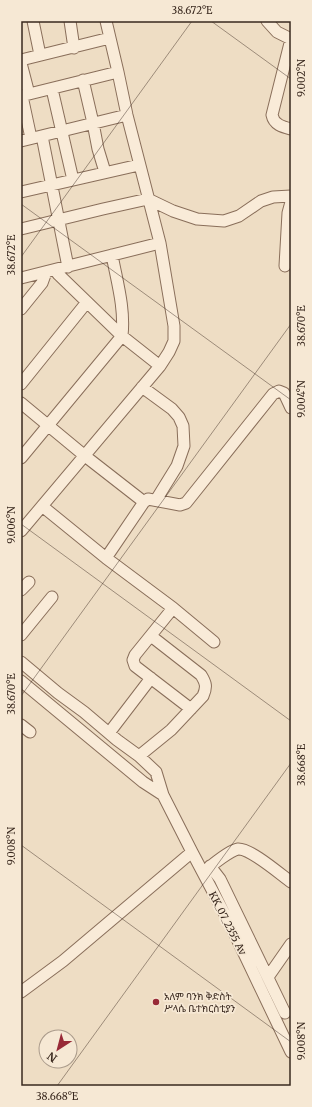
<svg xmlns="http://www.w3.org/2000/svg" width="312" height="1107" font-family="Merriweather,'Noto Sans Ethiopic',serif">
  <rect width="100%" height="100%" fill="#eeddc4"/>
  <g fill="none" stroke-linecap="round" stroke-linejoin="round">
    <defs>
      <path id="minor" d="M33,21L40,55
        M70,21L74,48
        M267,21L277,32L291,39
        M291,39L272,115C274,125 283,127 291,129
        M21,60L110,38
        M21,63L29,94
        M83,80L93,123L98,149L105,172
        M52,89L73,180
        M21,96L118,72
        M22,96L31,138
        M42,136L68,267
        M21,141L127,115
        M21,192L139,165
        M21,229L103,209L148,199L173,211L197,219L224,221L239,216L261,201L273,197L291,196
        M285,266L288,213L291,202
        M55,270L58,274L122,336L160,366
        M21,278L160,243
        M21,309L42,283L46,272
        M21,384L87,302
        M142,387L172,409L179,417L183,426L184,446L177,466L156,500
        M21,403L85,456L144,502
        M21,458L122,336C125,308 117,282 112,255
        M42,506L106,558L173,608L214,642
        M21,531L160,366L169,352L174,341V326L160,243L127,115L118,72L106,21
        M106,558L144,502L148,499L180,505L186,503L273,394L279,391L284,393L291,408
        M21,590L29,582
        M173,608L135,655L133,660L135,666L191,709
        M21,635L52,597
        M21,662L58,693L84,712L117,740L139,756L156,772L163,795L192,852L229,922L291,1052
        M21,681L143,782L163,795
        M21,725L30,732
        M109,733L151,678
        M139,756L171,730L203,696C207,687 206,683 201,675L151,636
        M210,866L220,879L285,1013
        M206,870C212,865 231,850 238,849C250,848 280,874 291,882
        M268,977L291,944
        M21,992L63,961L192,852"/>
    </defs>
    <use href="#minor" stroke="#896e5a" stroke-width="13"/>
    <use href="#minor" stroke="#f9ebd8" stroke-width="11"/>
  </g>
  <path fill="none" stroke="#39281e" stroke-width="1" stroke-opacity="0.45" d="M211,21L291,79M21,204L291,400M21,257L192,21M21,524L291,721M21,696L291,324M21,845L291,1042M57,1086L291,763"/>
  <circle fill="#982a37" stroke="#f6e8d4" stroke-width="1.5" cx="156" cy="1002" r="4"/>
  <g text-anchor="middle" stroke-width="3.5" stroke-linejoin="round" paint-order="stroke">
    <g font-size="10" fill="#39281e" stroke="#f6e8d4">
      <text transform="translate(228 923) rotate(63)" y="4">KK_07_2355 Av</text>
    </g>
    <g font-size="10" fill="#39281e" stroke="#f6e8d4" text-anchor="start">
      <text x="164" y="1000">አለም ባንክ ቅድስት<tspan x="164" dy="12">ሥላሴ ቤተክርስቲያን</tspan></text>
    </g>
  </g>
  <rect width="312" height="1107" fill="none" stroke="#f6e8d4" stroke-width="44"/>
  <g transform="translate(58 1049) rotate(216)"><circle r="19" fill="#f6e8d4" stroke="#aa9b8b"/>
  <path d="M0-3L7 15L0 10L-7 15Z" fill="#982a37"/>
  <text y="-6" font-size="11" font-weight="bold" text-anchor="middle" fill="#39281e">N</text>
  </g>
  <rect x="22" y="22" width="268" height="1063" fill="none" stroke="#39281e" stroke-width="1.5"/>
  <g font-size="10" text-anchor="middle" fill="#39281e">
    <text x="192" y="14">38.672°E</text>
    <text transform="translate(301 78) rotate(-90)" y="4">9.002°N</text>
    <text transform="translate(11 255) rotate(-90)" y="4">38.672°E</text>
    <text transform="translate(301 326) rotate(-90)" y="4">38.670°E</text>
    <text transform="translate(301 399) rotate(-90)" y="4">9.004°N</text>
    <text transform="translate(11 525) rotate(-90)" y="4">9.006°N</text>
    <text transform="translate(11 694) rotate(-90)" y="4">38.670°E</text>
    <text transform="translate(301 765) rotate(-90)" y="4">38.668°E</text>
    <text transform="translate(11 846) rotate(-90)" y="4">9.008°N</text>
    <text transform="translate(301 1041) rotate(-90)" y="4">9.008°N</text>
    <text x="57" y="1100">38.668°E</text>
  </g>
</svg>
